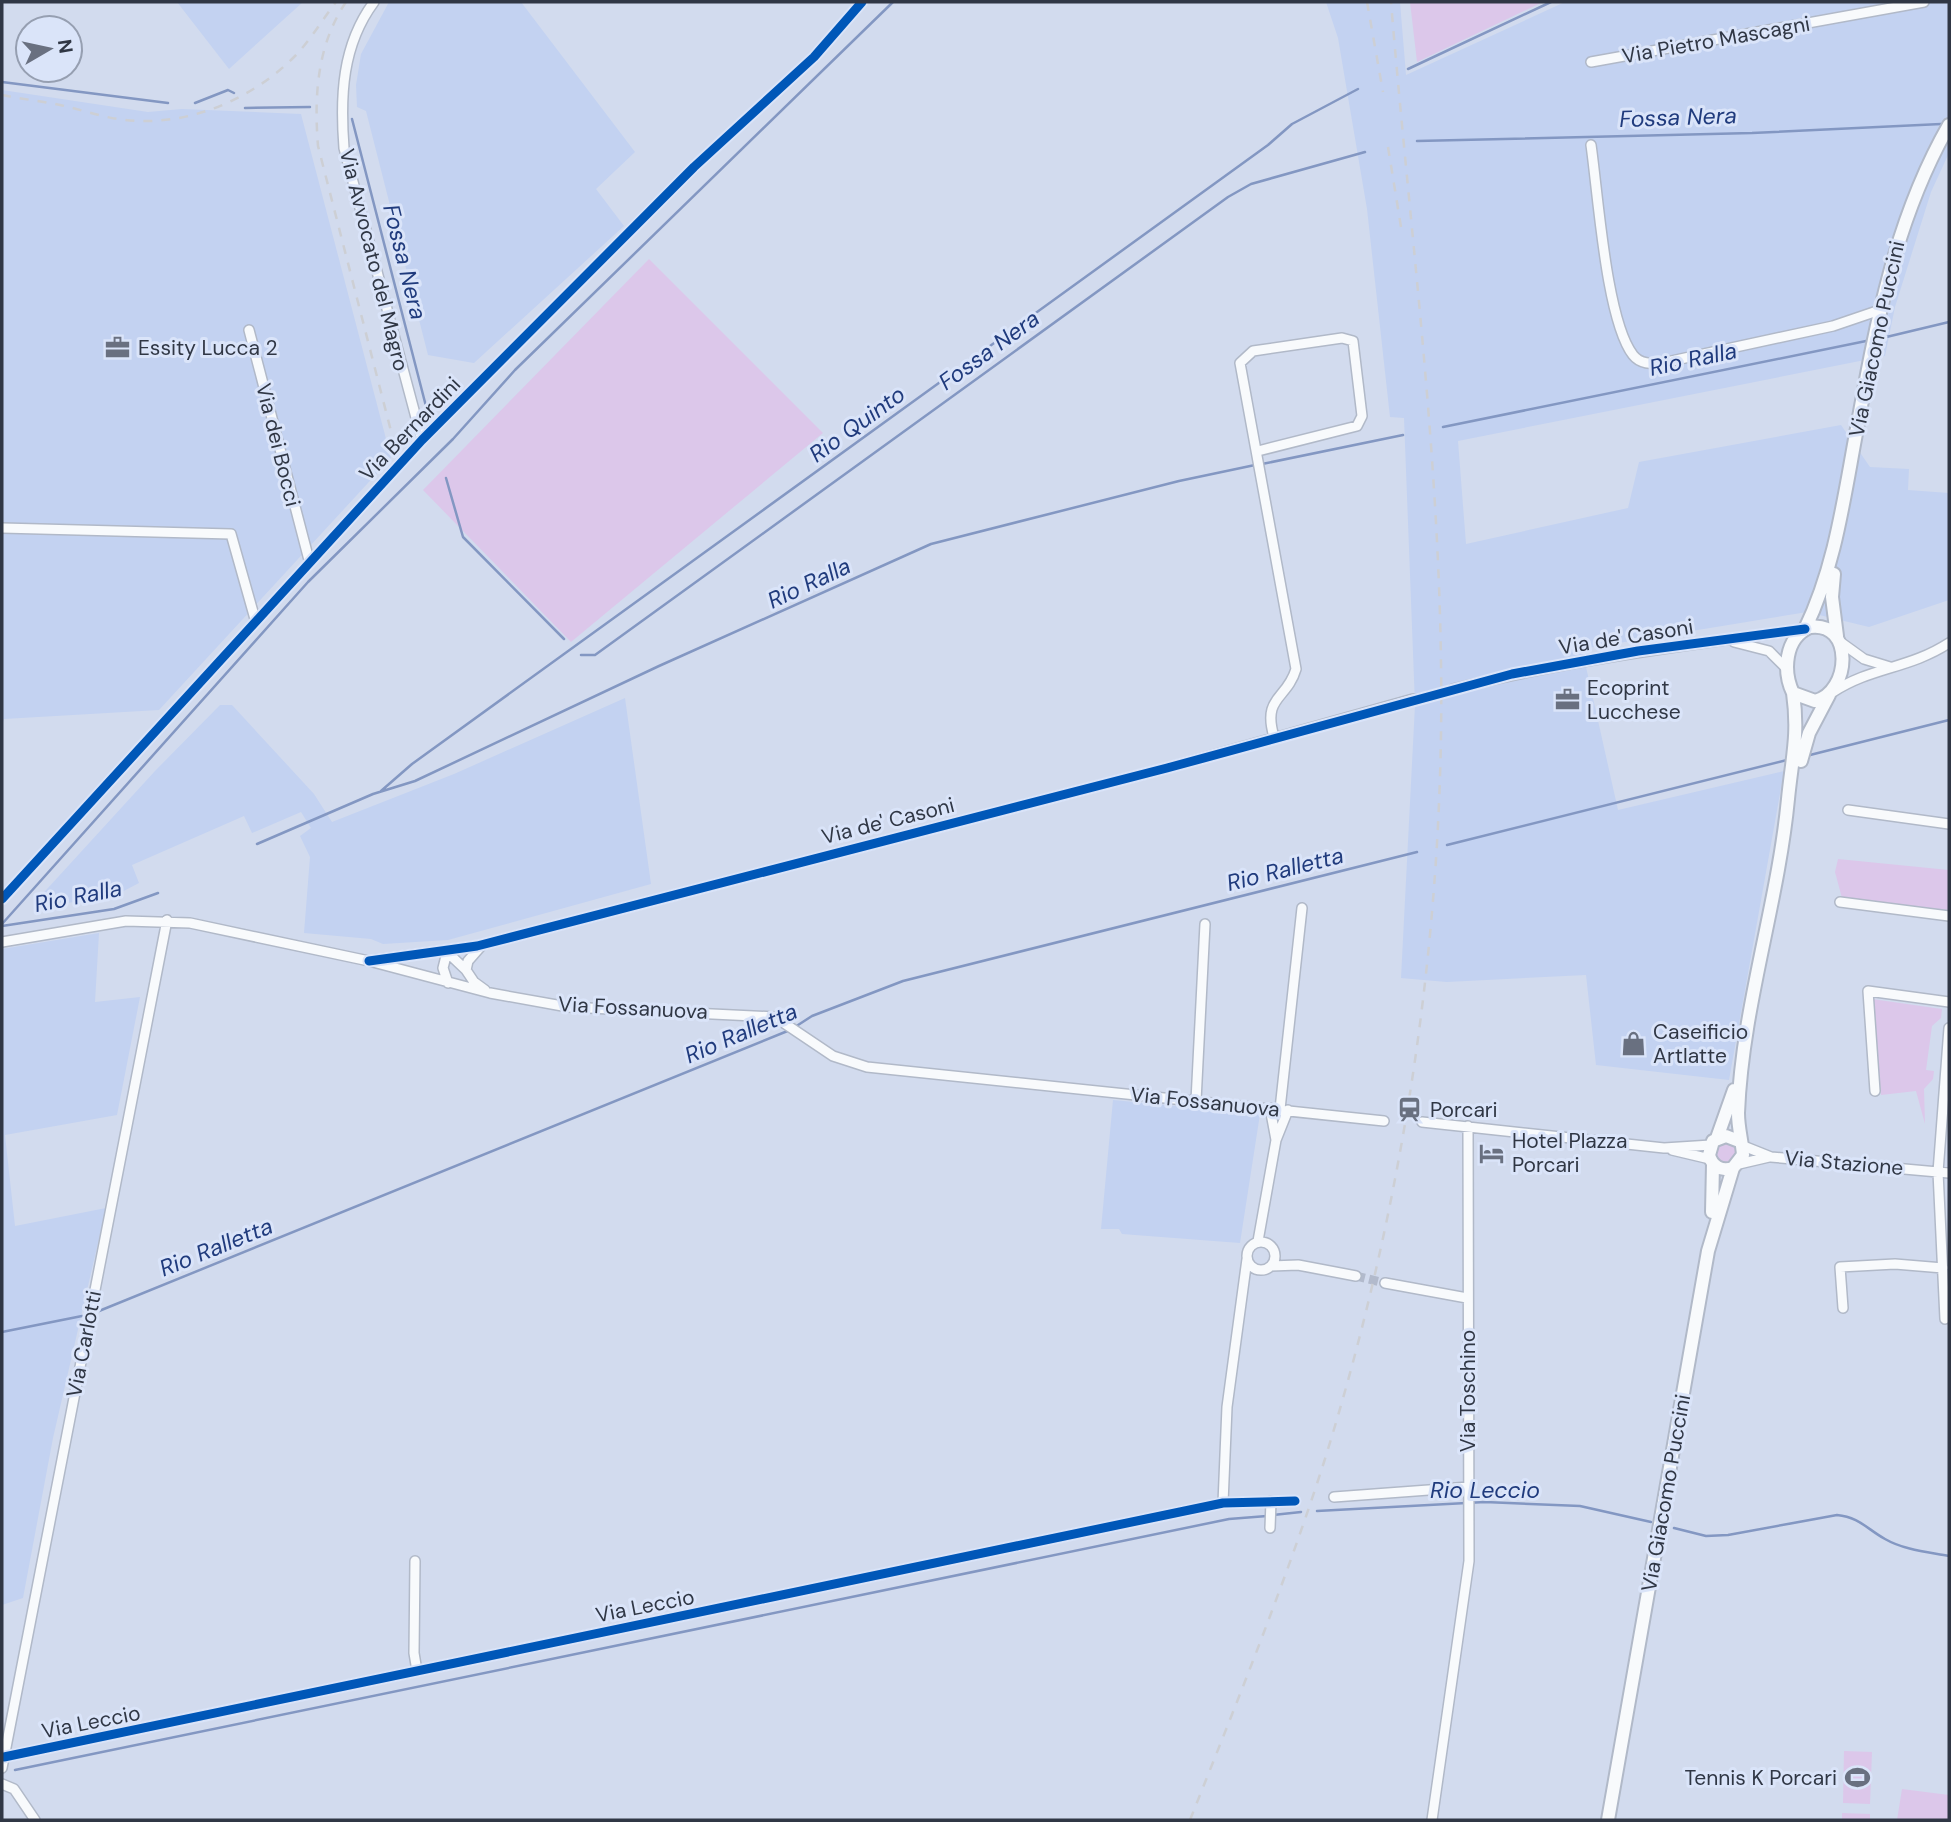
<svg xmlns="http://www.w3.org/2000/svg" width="1951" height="1822" font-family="'DM Sans',sans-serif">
  <rect width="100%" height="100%" fill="#d2dbee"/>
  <path fill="#c3d2f1" d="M177,2H303L229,69Z
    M389,2H521L635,152L596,189L624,226L474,363L428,355L366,111L357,107L356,85L361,54Z
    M1326,2H1400L1406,75L1565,2H1949V153L1931,192L1895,307L1885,356L1458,441L1466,544L1628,508L1639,462L1841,425L1870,467L1909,469L1908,490L1949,493V600L1869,627L1807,612L1582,649L1618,810L1784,771L1729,1080L1596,1065L1586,975L1447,982L1401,978L1415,705L1404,418L1390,417L1367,209L1338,38Z
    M2,90L148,112L182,109L301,114L391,458L159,710L4,719L2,725Z
    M625,698L651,884L448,940L383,944L371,939L304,933L310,857L300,836L311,828L301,812L252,833L244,816L132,865L139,883L118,894L40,908L37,900L155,771L220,705H232L314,794L332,822L454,774Z
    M99,933L95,1002L140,997L117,1115L5,1135L15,1226L106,1208L53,1438L23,1598L2,1605V949Z
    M1113,1100L1260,1114L1240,1243L1122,1234L1119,1229H1101Z"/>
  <path fill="#dcc7ea" d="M1410,2H1543L1417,62Z
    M649,259L823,433L571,642L423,490Z
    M1838,859L1949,870V910L1842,898L1835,872Z
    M1872,999L1942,1009L1941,1018L1932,1026L1926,1070L1934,1071L1933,1079L1924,1089L1925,1124L1916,1091L1881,1095Z
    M1716 1153a10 10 0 1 1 20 0a10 10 0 1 1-20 0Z
    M1844,1751L1872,1752L1870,1804L1843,1803Z
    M1902,1789L1949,1795V1820H1897Z
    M1842,1813L1870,1814V1820H1842Z"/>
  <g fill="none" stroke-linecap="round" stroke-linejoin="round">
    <path stroke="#8397c2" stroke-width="2.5" d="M1408,69L1551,2
      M2,82L168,103
      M195,103L228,90L234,93
      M245,108L310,107
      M352,119L428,414
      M1417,141L1752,133L1941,124
      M1878,339L1949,322
      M1443,427L1871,340
      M1262,464L1403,435
      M446,478L463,537L564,639
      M581,655H595L1228,197L1251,184L1365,152
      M1810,755L1949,720
      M381,791L412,764L1268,145L1292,124L1358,89
      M257,844L373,794L415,781L659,666L931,544L1179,481L1255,465
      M1447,845L1787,760
      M2,924L308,582L453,439L515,370L893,2
      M2,926L114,909L158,893
      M795,1027L812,1016L903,981L1417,852
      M99,1311L790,1030
      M2,1332L82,1316
      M1317,1511L1485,1502L1580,1506L1651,1522
      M1273,1515L1301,1512
      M1674,1528L1706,1536L1728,1535L1837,1515C1859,1517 1867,1529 1885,1539C1904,1550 1928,1552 1949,1556
      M15,1770L1229,1519L1267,1516"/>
    <path stroke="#b2bacc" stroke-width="9" stroke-dasharray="9 4.5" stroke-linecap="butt" d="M1413,699L1453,689
      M1356,1276L1385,1283"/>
    <defs>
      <path id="street" d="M374,2C342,45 340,96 344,148L422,440
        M1591,62L1924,2
        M1591,145C1598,193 1606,320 1633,355C1640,364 1651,364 1662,363L1833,326L1880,310
        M249,330L309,560
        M1258,451L1357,426L1362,416L1353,341L1342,338L1253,351L1240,363L1296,669C1287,700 1262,696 1274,737
        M2,528L231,534L255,619
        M1839,641L1864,659L1890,667
        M1734,642L1769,651L1786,668
        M1453,689C1569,660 1687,645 1805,629
        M1833,692C1871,667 1909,669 1949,643
        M1848,810L1949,824
        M2,899L422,440L694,167L814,57L862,2
        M1840,902L1949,916
        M2,942L126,921L190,923L369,961L490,993L568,1007L775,1017L833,1056L867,1067L1384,1121
        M482,945L468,961L466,970L474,982L485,990
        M374,960L477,946L1167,768L1413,699
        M448,983L443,968L447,952L466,970
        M1875,1091L1868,991L1949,1002
        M1196,1101L1205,924
        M1280,1109L1302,908
        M1422,1122L1664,1148L1711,1145
        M1276,1140L1288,1110
        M1741,1145L1771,1157L1949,1173
        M1672,1150L1710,1159
        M1739,1164L1769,1157
        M1258,1241L1276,1140L1270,1108
        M1247 1256a14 14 0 1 1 28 0a14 14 0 1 1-28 0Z
        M1271,1266L1298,1265L1356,1276
        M1385,1283L1467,1298
        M1843,1308L1840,1267L1895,1264L1943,1268
        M1945,1319L1938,1172L1949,1028
        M1334,1497L1469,1487
        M1223,1503L1227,1407L1247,1259
        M1270,1528L1271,1501
        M415,1561L414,1653L417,1671
        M4,1757L1223,1503L1295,1501
        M2,1768L167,920
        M2,1784L14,1789L35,1820
        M1432,1820L1469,1561L1468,1126"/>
      <path id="secondary" d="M1834,574L1832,597L1837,636
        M1810,627C1854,621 1851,692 1815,701L1793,693C1783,672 1784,638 1810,627Z
        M1805,629C1834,569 1843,504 1855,439C1875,330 1893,223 1949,125
        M1801,761L1809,733L1829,695
        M1717,1138L1734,1090
        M1739,1141L1726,1136L1713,1141L1709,1155C1712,1166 1721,1172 1733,1168L1743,1155C1742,1141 1738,1128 1738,1113C1742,1007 1778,904 1788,799C1792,758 1799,735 1793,693
        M1712,1212L1713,1164
        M1608,1820L1708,1251L1733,1168"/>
    </defs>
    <use href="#street" stroke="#b1b9c8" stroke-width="12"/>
    <use href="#secondary" stroke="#b1b9c8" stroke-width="16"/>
    <use href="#street" stroke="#f8fafc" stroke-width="9"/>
    <use href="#secondary" stroke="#f8fafc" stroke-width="12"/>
    <path stroke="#cdcfd4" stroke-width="2.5" stroke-dasharray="9 9" stroke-linecap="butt" d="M346,2C317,45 314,96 318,146L393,439
      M1367,2L1383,92
      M2,95C21,99 41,101 60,105C79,109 98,116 118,119C182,129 249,102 294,57C310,41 322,20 336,2
      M1388,147L1401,227
      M1190,1820C1237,1702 1285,1584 1324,1462C1404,1206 1445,931 1441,662C1438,441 1409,221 1391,2"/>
    <defs>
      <path id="cycleway" d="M2,899L422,440L694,167L814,57L862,2
        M369,961L477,946L1167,768L1512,674L1638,651L1805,629
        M4,1757L1223,1503L1295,1501"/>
    </defs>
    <use href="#cycleway" stroke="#dae4f9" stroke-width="13"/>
    <use href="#cycleway" stroke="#0057b8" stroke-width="9"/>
  </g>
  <defs>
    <symbol id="office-bare" viewBox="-9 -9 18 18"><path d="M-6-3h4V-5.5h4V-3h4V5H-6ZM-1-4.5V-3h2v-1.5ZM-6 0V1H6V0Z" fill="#697080" stroke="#dae4f9" stroke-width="2.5" paint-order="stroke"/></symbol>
    <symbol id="shop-bare" viewBox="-9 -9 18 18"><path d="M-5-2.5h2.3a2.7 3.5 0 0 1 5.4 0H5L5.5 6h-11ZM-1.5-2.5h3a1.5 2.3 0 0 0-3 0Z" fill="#697080" stroke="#dae4f9" stroke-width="2.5" paint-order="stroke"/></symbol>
    <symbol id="station-bare" viewBox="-9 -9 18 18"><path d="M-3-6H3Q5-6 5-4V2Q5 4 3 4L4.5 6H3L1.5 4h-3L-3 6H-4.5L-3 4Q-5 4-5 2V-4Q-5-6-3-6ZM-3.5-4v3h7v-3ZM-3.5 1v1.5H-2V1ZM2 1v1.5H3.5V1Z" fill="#697080" stroke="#dae4f9" stroke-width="2.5" paint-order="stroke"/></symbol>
    <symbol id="hotel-bare" viewBox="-9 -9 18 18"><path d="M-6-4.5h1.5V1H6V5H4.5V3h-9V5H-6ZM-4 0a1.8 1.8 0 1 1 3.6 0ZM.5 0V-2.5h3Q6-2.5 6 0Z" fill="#697080" stroke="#dae4f9" stroke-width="2.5" paint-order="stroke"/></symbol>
    <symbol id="stadium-bare" viewBox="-9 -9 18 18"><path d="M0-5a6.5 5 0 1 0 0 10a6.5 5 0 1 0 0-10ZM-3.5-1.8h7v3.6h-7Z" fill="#697080" stroke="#dae4f9" stroke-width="2.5" paint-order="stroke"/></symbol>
  </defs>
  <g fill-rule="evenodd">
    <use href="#office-bare" x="100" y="330" width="35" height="35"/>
    <use href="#office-bare" x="1550" y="682" width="35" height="35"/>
    <use href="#shop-bare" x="1616" y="1026" width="35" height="35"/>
    <use href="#station-bare" x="1392" y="1092" width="35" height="35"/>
    <use href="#hotel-bare" x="1474" y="1136" width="35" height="35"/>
    <use href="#stadium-bare" x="1840" y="1760" width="35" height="35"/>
  </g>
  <g text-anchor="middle" stroke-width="6" stroke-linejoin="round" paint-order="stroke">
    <g font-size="21" fill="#303745" stroke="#dae4f9">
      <text transform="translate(1716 40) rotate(-10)" y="7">Via Pietro Mascagni</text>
      <text transform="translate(374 260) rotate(76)" y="7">Via Avvocato del Magro</text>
      <text transform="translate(1877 339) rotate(-78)" y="7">Via Giacomo Puccini</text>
      <text transform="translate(410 429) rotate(-46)" y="7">Via Bernardini</text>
      <text transform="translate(278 445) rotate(76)" y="7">Via dei Bocci</text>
      <text transform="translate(1626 637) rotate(-9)" y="7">Via de' Casoni</text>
      <text transform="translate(888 821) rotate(-14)" y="7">Via de' Casoni</text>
      <text transform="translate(633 1008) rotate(3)" y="7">Via Fossanuova</text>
      <text transform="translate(1205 1102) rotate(6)" y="7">Via Fossanuova</text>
      <text transform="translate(1844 1163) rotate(5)" y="7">Via Stazione</text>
      <text transform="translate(84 1344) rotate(-79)" y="7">Via Carlotti</text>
      <text transform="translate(1468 1391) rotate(-90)" y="7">Via Toschino</text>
      <text transform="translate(1666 1493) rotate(-80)" y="7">Via Giacomo Puccini</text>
      <text transform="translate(645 1606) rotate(-11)" y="7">Via Leccio</text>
      <text transform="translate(91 1722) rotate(-11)" y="7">Via Leccio</text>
    </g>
    <g font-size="21" fill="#303745" stroke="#dae4f9" text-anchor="start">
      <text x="138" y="355">Essity Lucca 2</text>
      <text x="1587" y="695">Ecoprint<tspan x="1587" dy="24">Lucchese</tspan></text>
      <text x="1653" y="1039">Caseificio<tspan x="1653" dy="24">Artlatte</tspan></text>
      <text x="1430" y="1117">Porcari</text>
      <text x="1512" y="1148">Hotel Plazza<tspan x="1512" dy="24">Porcari</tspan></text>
      <text x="1837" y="1785" text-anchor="end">Tennis K Porcari</text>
    </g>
    <g font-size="23" font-style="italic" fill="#203b7d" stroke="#dae4f9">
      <text transform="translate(1678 117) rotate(-2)" y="8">Fossa Nera</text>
      <text transform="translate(405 262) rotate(76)" y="8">Fossa Nera</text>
      <text transform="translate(989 350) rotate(-36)" y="8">Fossa Nera</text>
      <text transform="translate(1693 359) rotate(-12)" y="8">Rio Ralla</text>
      <text transform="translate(857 424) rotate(-36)" y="8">Rio Quinto</text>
      <text transform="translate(809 583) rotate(-25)" y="8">Rio Ralla</text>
      <text transform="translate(1285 869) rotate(-14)" y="8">Rio Ralletta</text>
      <text transform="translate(78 896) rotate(-11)" y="8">Rio Ralla</text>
      <text transform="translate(741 1033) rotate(-23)" y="8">Rio Ralletta</text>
      <text transform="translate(216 1247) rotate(-22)" y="8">Rio Ralletta</text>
      <text x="1485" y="1498">Rio Leccio</text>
    </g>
  </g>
  <rect width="1951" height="1822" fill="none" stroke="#303745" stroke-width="7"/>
  <g transform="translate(49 49) rotate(81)"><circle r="33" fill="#dae4f9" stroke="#969fb1" stroke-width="2"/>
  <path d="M0-5L12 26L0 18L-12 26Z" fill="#697080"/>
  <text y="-10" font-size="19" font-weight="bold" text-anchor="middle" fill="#303745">N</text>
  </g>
</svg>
